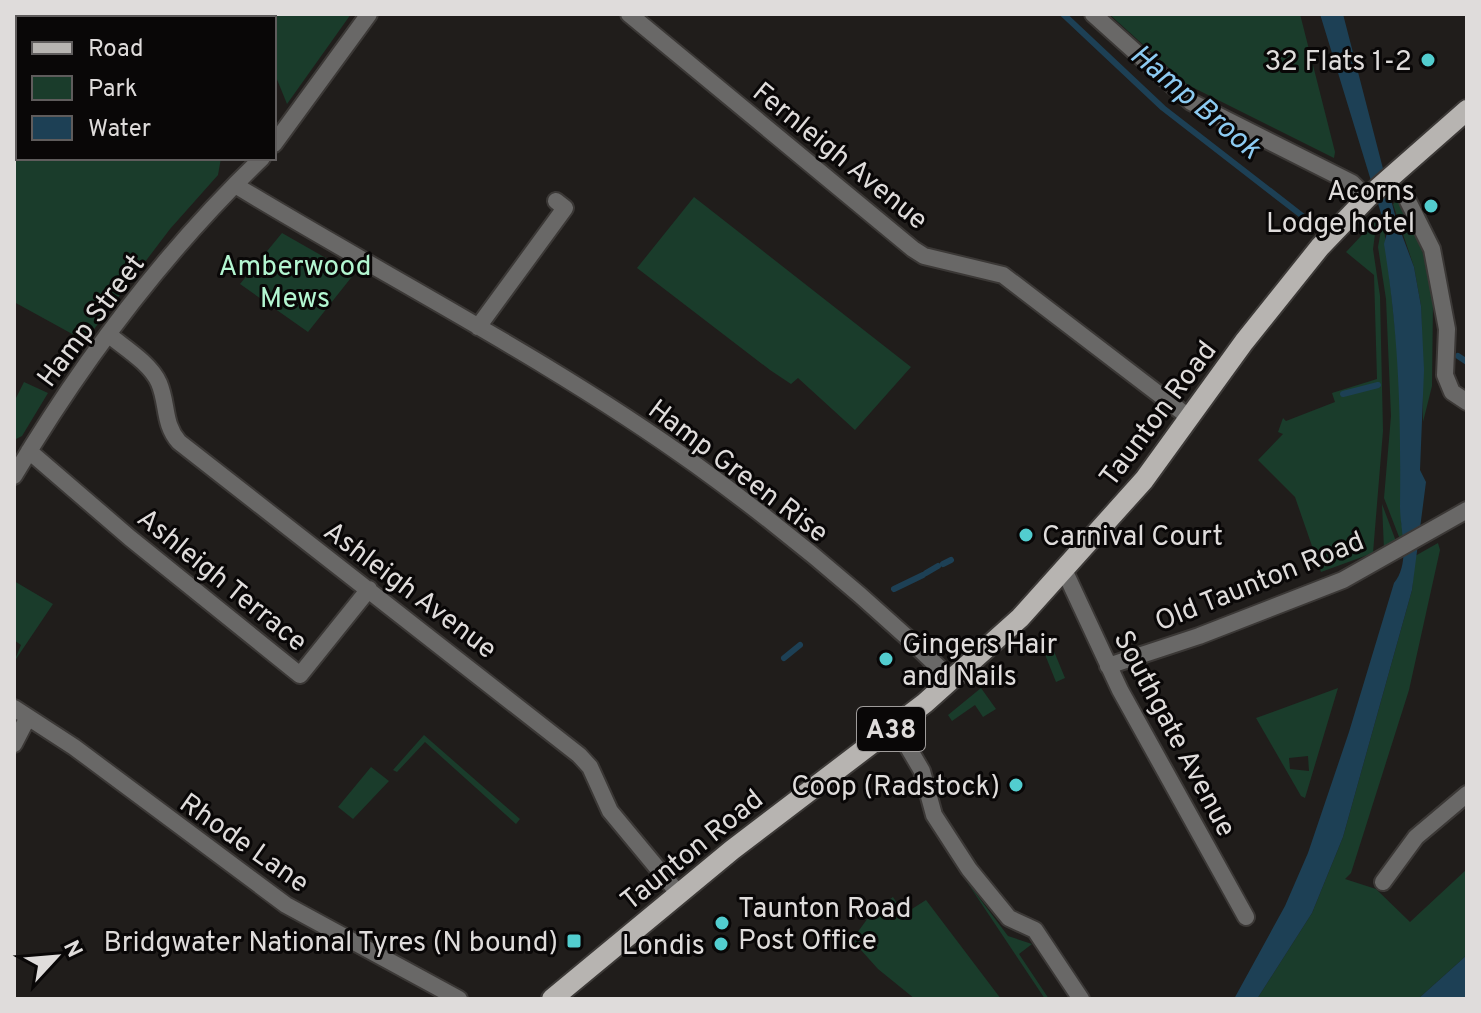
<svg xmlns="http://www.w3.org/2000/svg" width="1481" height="1013" font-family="Overpass,sans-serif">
  <rect width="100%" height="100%" fill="#201d1b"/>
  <path fill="#1a3c2b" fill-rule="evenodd" d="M144,14H204L206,18H144Z
    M249,14H351L287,104L274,72V18H251Z
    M1109,14H1300L1335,152L1334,158L1188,85Z
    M14,137L18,138V158H221L218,175L170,229L85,341L14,302Z
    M694,197L911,367L855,430L798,378L791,384L770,370L637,268Z
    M1399,199L1422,249L1433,301L1432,386L1423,422L1421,306L1414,267L1393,204Z
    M1377,219L1373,249L1380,296L1383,431L1373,553L1321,572L1295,497L1258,460L1283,434L1278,432L1283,418L1286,421L1335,402L1332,393L1377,379L1374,275L1346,252Z
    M1383,219L1402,392L1401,523L1405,533L1401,542L1384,498L1391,416L1386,299L1378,247Z
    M282,233L354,274L308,332L240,284Z
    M24,382L48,393L22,436L16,439L14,402Z
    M1382,504L1397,544L1384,549Z
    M1438,543L1440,550L1409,690L1351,873L1345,879L1376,889L1410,922L1467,869V955L1418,999H1257L1312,913L1343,837L1412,590L1415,556Z
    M14,581L53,604L14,662L21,645L14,640Z
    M1051,644L1065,678L1056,682L1042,647Z
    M981,688L996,709L983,717L975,705L952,721L948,715Z
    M1338,688L1305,798L1301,796L1256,718ZM1308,756L1309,771L1290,769L1289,758Z
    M424,735L520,819L516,824L425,742L397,772L393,770Z
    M371,767L389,781L353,819L338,807Z
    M965,879L1008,936L1032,944L1019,954L1049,999H1045Z
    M893,897L904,914L926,900L1001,999H915L878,969L852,940L873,911Z"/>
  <path fill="#1d4055" d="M1320,14H1343L1396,219L1414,267L1421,306L1424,370L1420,470L1426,482L1412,590L1343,837L1312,913L1257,999H1234L1285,906L1308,853L1349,732L1394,583C1411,562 1400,531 1400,506C1401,413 1399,337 1384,244L1387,233Z
    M1467,955V999H1418Z"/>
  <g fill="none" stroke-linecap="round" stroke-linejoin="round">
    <path stroke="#1d4055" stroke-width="6" d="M1063,14L1163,108L1305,218
      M1458,356L1467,362
      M1343,394L1378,385
      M943,564L951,560
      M926,573L938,566
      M894,589L923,575
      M784,658L800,645"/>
    <defs>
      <path id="minor" d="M629,14L913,249L924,256L1003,275L1190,418
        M1093,14L1191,102L1352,183L1367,198
        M274,144L369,14
        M235,185C388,278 550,360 696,465C786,530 872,602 951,679
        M1408,201L1432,249L1447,329L1445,375L1452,392L1467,402
        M478,327L565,208L556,201
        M109,335C125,348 151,364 159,383C168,404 163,424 179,442L579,755L590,767L610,811L678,893
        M29,451L130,538L300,675L369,589
        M14,476C82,362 166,250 262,158
        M1065,572L1120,690L1246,917
        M1108,666L1199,636L1343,580L1467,510
        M14,708L74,747L286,905L459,999
        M895,725L922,771L934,815L969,869L1009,918L1035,930L1081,999
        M14,744L28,717
        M1383,882L1416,837L1467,794"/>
      <path id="primary" d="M552,999L732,850L925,703L1020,618L1144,480L1244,342L1320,247L1367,198L1467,110"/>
    </defs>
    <use href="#minor" stroke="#3b3836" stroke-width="20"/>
    <use href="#primary" stroke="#3b3836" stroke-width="24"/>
    <use href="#minor" stroke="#696867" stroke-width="16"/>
    <use href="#primary" stroke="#b7b4b1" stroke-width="20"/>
  </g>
  <g fill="#52cdcf" stroke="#090707" stroke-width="3">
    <circle cx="1428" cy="60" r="8"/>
    <circle cx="1431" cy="206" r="8"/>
    <circle cx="1026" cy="535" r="8"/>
    <circle cx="886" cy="659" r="8"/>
    <circle cx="1016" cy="785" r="8"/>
    <circle cx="722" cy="923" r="8"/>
    <rect x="566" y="933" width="16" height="16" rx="4"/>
    <circle cx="721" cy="944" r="8"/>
  </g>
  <g text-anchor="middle" stroke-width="6" stroke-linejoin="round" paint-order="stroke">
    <rect fill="#090707" stroke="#9f9c9b" stroke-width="2" x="857" y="707" width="68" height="44" rx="6"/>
    <g font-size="26" font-weight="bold" fill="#dfdcdb">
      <text x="891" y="738">A38</text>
    </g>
    <g font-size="28" fill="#dfdcdb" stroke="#090707" text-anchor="end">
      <text x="1412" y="70">32 Flats 1-2</text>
      <text x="1415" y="200">Acorns<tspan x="1415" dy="32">Lodge hotel</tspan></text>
      <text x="1042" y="545" text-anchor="start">Carnival Court</text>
      <text x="902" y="653" text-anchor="start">Gingers Hair<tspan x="902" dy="32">and Nails</tspan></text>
      <text x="1000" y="795">Coop (Radstock)</text>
      <text x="738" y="917" text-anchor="start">Taunton Road<tspan x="738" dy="32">Post Office</tspan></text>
      <text x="558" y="951">Bridgwater National Tyres (N bound)</text>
      <text x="705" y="954">Londis</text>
    </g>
    <g font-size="28" fill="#dfdcdb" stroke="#090707">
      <text transform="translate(841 155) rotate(39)" y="10">Fernleigh Avenue</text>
      <text transform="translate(90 320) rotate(-53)" y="10">Hamp Street</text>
      <text transform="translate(1157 413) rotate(-53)" y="10">Taunton Road</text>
      <text transform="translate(739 470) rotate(37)" y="10">Hamp Green Rise</text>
      <text transform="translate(223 579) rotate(39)" y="10">Ashleigh Terrace</text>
      <text transform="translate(1259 580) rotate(-22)" y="10">Old Taunton Road</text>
      <text transform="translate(411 589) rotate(37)" y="10">Ashleigh Avenue</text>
      <text transform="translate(1176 733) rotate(62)" y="10">Southgate Avenue</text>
      <text transform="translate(245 842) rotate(35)" y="10">Rhode Lane</text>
      <text transform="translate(691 849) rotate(-39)" y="10">Taunton Road</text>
    </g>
    <g font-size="28" fill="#b3f6d1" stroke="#090707">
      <text x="295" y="275">Amberwood<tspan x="295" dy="32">Mews</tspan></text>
    </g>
    <g font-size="30" font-style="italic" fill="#8ccaf1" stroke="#090707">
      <text transform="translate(1196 101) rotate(40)" y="10">Hamp Brook</text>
    </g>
  </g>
  <rect width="1481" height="1013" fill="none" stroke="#dfdcdb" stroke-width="32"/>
  <rect x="16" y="16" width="260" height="144" fill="#090707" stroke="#5f5c5c" stroke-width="2"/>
  <rect x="32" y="42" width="40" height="12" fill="#b7b4b1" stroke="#5f5c5c" stroke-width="2"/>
  <text x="88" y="56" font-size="24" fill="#dfdcdb">Road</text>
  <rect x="32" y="76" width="40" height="24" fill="#1a3c2b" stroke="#5f5c5c" stroke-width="2"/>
  <text x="88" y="96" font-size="24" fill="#dfdcdb">Park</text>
  <rect x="32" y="116" width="40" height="24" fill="#1d4055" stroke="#5f5c5c" stroke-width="2"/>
  <text x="88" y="136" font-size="24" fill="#dfdcdb">Water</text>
  <g transform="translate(56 957) rotate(64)" stroke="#090707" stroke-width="6" paint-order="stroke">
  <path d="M0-6L14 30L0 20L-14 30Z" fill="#dfdcdb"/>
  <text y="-12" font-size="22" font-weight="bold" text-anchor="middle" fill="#dfdcdb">N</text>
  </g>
</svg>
